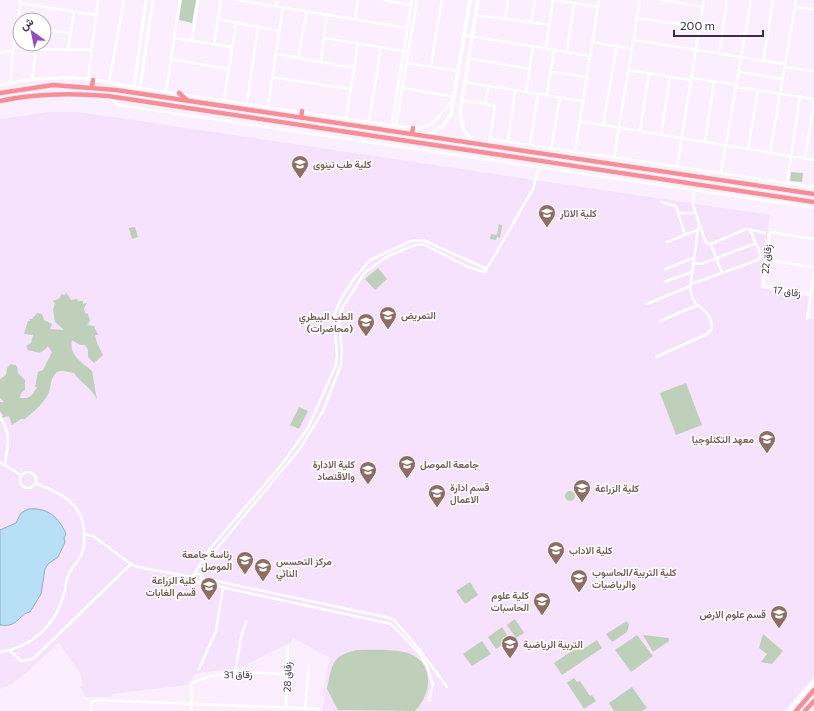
<svg xmlns="http://www.w3.org/2000/svg" width="814" height="711" font-family="Commissioner,Vazirmatn,sans-serif">
  <rect width="100%" height="100%" fill="#fbefff"/>
  <path fill="#f6e2fc" d="M49,112H76L106,116L770,215L760,288L810,296L808,319L814,320V676L784,711H322L325,698L322,696L330,658L293,638L291,642L240,668L198,673L193,676L194,677L187,685L112,694L111,697H86L81,690L80,687L83,686L80,673L59,643L26,673L12,684L0,689V119Z"/>
  <path fill="#becfba" d="M182,0H196L192,23L179,20Z
    M791,172L803,173L802,182L790,181Z
    M499,224L502,225L500,238L497,237L496,240L490,239L491,234L497,235Z
    M135,227L138,237L132,239L129,228Z
    M378,268L387,279L375,290L365,279Z
    M66,292L71,300L77,299L78,301H83V304L87,303L84,308L85,313L88,314L90,321L87,325L94,326L98,335H95L97,343L103,355L94,363L88,357V350L85,345H80L72,340C69,356 81,361 92,371L97,400C92,387 80,383 74,373C67,372 61,369 56,373C49,379 52,389 47,396C42,405 33,412 25,419H21L12,425L9,416L1,418L3,415L0,411V402H4L0,398V379L6,375L7,368L11,364L17,366L18,373L25,380V390L21,393L20,398H27L32,395L37,387H35L38,372L43,370L52,352L48,346C39,356 39,352 28,350L26,346L31,343L33,335L24,334L28,321H30L29,319H32L37,313L42,314L44,320L52,324L50,329L64,330L55,322L53,310L55,304L53,301L60,298L61,294L65,295Z
    M686,383L702,425L676,435L660,393Z
    M299,407L308,411L299,429L290,425Z
    M565 496a5 5 0 1 1 10 0a5 5 0 1 1-10 0Z
    M470,582L478,595L465,604L456,591Z
    M515,619L524,633L516,638L507,625Z
    M627,621L629,625L627,632L612,642L606,634Z
    M502,627L510,640L496,649L488,637Z
    M763,634L783,651L772,664L761,662L767,654L759,648Z
    M637,635L653,656L631,672L615,650Z
    M643,635L669,638V641L653,652Z
    M597,640L602,648L562,675L554,663L579,646L582,650Z
    M482,641L491,654L472,666L463,654Z
    M357,650C372,650 389,649 404,652C434,659 434,691 415,711L338,710L327,689C332,666 331,655 357,650Z
    M574,678L577,682L580,681L590,696L592,695L596,701L584,709L567,683Z
    M632,687L647,708L642,711H614L609,703Z"/>
  <path fill="#b7e0f6" stroke="#91acbe" d="M28,509C47,507 59,517 66,534L64,538L65,542L58,557L48,564L45,569L41,594L30,612C19,613 19,628 0,625V530L16,523L21,513Z"/>
  <g fill="none" stroke-linecap="round" stroke-linejoin="round">
    <path stroke="#fff" stroke-width="2.5" d="M237,0L407,28
      M382,0L411,5
      M554,0L598,7
      M661,0L700,6
      M20,3L96,15
      M276,6L277,0
      M795,7L814,9
      M476,15L549,25
      M636,18L700,27
      M218,19L280,31
      M355,19L358,0
      M505,19L508,0
      M531,23L535,0
      M16,26L20,27
      M44,30L71,33
      M464,35L590,56
      M174,38L232,47
      M324,38L404,51
      M192,40L198,0
      M633,40L785,64
      M592,42L632,49
      M214,44L221,0
      M546,48L553,0
      M36,49L91,50
      M68,49L74,12
      M567,51L574,3
      M0,53L13,51
      M276,54L354,68
      M719,54L727,0
      M298,58L307,11
      M468,58L529,69
      M171,59L228,69
      M763,61L773,0
      M321,62L327,14
      M406,63L458,71
      M431,65L442,0
      M785,67L814,71
      M628,70L691,80
      M551,72L586,77
      M739,72L782,79
      M272,77L350,89
      M692,78L737,85
      M32,79L37,44
      M88,79L98,0
      M464,82L582,101
      M10,83L13,51L21,0
      M109,83L124,0
      M736,87L814,99
      M140,88L416,129C433,128 443,111 453,100
      M403,88L454,97
      M166,91L180,0
      M526,92L533,46
      M547,95L554,49
      M108,96L118,105L814,208
      M224,100L236,23
      M462,100L485,104
      M247,103L258,27
      M268,106L283,7
      M346,118L358,44
      M369,121L381,48
      M579,121L814,160
      M603,125L617,46
      M640,131L649,73
      M661,135L670,77
      M490,139L814,187
      M508,142L515,90
      M705,142L714,82
      M489,145L495,106L485,104L489,86
      M530,145L538,94
      M551,148L560,98
      M748,149L758,90
      M575,152L599,0
      M770,153L796,0
      M614,158L640,0
      M805,158L814,101
      M677,167L704,0
      M721,173L751,0
      M787,183L800,96
      M694,190L693,205L706,243L711,244L746,229L765,233
      M661,202L676,206L685,235
      M679,213H696
      M667,242L697,230
      M711,244L722,273
      M766,260L814,267
      M693,263L701,264L756,243
      M665,269L693,258
      M664,282L692,272
      M691,284L758,260L761,255L750,230
      M811,295L763,286L769,235L771,232L814,239
      M647,304L690,286
      M807,319L814,274
      M660,321L698,305
      M656,357L707,334L712,329C711,308 699,311 693,299C692,296 691,292 690,289L699,222
      M0,416C12,439 8,441 5,464
      M0,462L22,476
      M20 480a8 8 0 1 1 16 0a8 8 0 1 1-16 0Z
      M84,534L93,536L131,564L138,567L192,577
      M192.5 578a4.5 4.5 0 1 1 9 0a4.5 4.5 0 1 1-9 0Z
      M194,574L209,550L283,463L308,428L336,365L337,355L334,315L341,299L353,280L370,260L411,241L423,240L487,269
      M201,576L205,566L218,547L299,450L323,411L341,365L342,351L339,322L341,310L365,272L388,256L412,246L423,244L468,267L485,272L533,189L539,167
      M202,578L390,618L395,621L419,649L447,687
      M198,582L391,624L418,652L427,666L433,684L429,701
      M9,650L21,661L33,659L131,564
      M0,652C29,648 53,628 62,600C65,593 65,586 67,579C70,568 80,561 83,550C85,544 84,537 84,531C82,502 59,492 35,483
      M199,669L216,631L223,588
      M235,673L241,637L246,622
      M286,708L288,647
      M305,708L309,665
      M91,711V702L97,700L319,709V711
      M191,711L192,683C222,669 254,673 287,674"/>
    <path stroke="#fff" stroke-width="3" d="M0,85C28,79 59,76 89,79C106,81 123,86 140,88L153,0
      M134,87L146,0
      M392,124L412,0
      M396,125L417,0"/>
    <path stroke="#fff" stroke-width="3.5" d="M425,136L443,126L451,114L470,0
      M475,143L464,131L460,113L478,0
      M789,711L814,681"/>
    <path stroke="#f68e96" stroke-width="4.5" d="M92,87L93,80
      M0,93L53,85L116,90L814,194
      M179,93L187,100
      M0,101C36,93 72,93 108,96L814,202
      M301,118L302,111
      M412,134L413,128
      M796,711L814,690
      M805,711L814,701"/>
  </g>
  <defs>
    <symbol id="university-pin" viewBox="-11 -11 22 30"><path d="M0 17L-7.5 6A9.5 9.5 0 1 1 7.5 6Z" fill="#8d6e63" stroke="#fff"/><path d="M0-5L7-2L0 1L-7-2ZM-4 1L0 2.5L4 1V4Q0 6-4 4Z" fill="#fff"/></symbol>
  </defs>
  <g fill-rule="evenodd">
    <use href="#university-pin" x="290" y="154" width="20" height="27"/>
    <use href="#university-pin" x="537" y="203" width="20" height="27"/>
    <use href="#university-pin" x="378" y="305" width="20" height="27"/>
    <use href="#university-pin" x="356" y="312" width="20" height="27"/>
    <use href="#university-pin" x="757" y="429" width="20" height="27"/>
    <use href="#university-pin" x="397" y="454" width="20" height="27"/>
    <use href="#university-pin" x="358" y="460" width="20" height="27"/>
    <use href="#university-pin" x="572" y="478" width="20" height="27"/>
    <use href="#university-pin" x="427" y="483" width="20" height="27"/>
    <use href="#university-pin" x="546" y="540" width="20" height="27"/>
    <use href="#university-pin" x="235" y="550" width="20" height="27"/>
    <use href="#university-pin" x="253" y="557" width="20" height="27"/>
    <use href="#university-pin" x="569" y="568" width="20" height="27"/>
    <use href="#university-pin" x="199" y="576" width="20" height="27"/>
    <use href="#university-pin" x="532" y="591" width="20" height="27"/>
    <use href="#university-pin" x="769" y="604" width="20" height="27"/>
    <use href="#university-pin" x="500" y="634" width="20" height="27"/>
  </g>
  <g text-anchor="middle" stroke-width="3" stroke-linejoin="round" paint-order="stroke">
    <g font-size="10" font-weight="bold" fill="#785e54" stroke="#fff" text-anchor="start">
      <text x="313" y="168">كلية طب نينوى</text>
      <text x="560" y="217">كلية الاثار</text>
      <text x="401" y="319">التمريض</text>
      <text x="353" y="320" text-anchor="end">الطب البيطري<tspan x="353" dy="12">(محاضرات)</tspan></text>
      <text x="754" y="443" text-anchor="end">معهد التكنلوجيا</text>
      <text x="355" y="468" text-anchor="end">كلية الادارة<tspan x="355" dy="12">والاقتصاد</tspan></text>
      <text x="420" y="468">جامعة الموصل</text>
      <text x="450" y="491">قسم ادارة<tspan x="450" dy="12">الاعمال</tspan></text>
      <text x="595" y="492">كلية الزراعة</text>
      <text x="569" y="554">كلية الاداب</text>
      <text x="232" y="558" text-anchor="end">رئاسة جامعة<tspan x="232" dy="12">الموصل</tspan></text>
      <text x="276" y="565">مركز التحسس<tspan x="276" dy="12">النائي</tspan></text>
      <text x="592" y="576">كلية التربية/الحاسوب<tspan x="592" dy="12">والرياضيات</tspan></text>
      <text x="196" y="584" text-anchor="end">كلية الزراعة<tspan x="196" dy="12">قسم الغابات</tspan></text>
      <text x="529" y="599" text-anchor="end">كلية علوم<tspan x="529" dy="12">الحاسبات</tspan></text>
      <text x="766" y="618" text-anchor="end">قسم علوم الارض</text>
      <text x="523" y="648">التربية الرياضية</text>
    </g>
    <g font-size="10" fill="#38313b" stroke="#fff">
      <text transform="translate(766 259) rotate(-84)" y="4">زقاق 22</text>
      <text transform="translate(787 291) rotate(8)" y="4">زقاق 17</text>
      <text transform="translate(238 674) rotate(-1)" y="4">زقاق 31</text>
      <text transform="translate(287 677) rotate(-88)" y="4">زقاق 28</text>
    </g>
  </g>
  <g transform="translate(32 32) rotate(327)"><circle r="19" fill="#ffffff" stroke="#afadb1"/>
  <path d="M0-3L7 15L0 10L-7 15Z" fill="#944cbf"/>
  <text y="-6" font-size="11" font-weight="bold" text-anchor="middle" fill="#38313b">ش</text>
  </g>
  <path d="M674 30v6h89v-6" fill="none" stroke="#38313b" stroke-width="2"/>
  <text x="680" y="30" font-size="12" fill="#38313b" stroke="#ffffff" stroke-width="3" paint-order="stroke">200 m</text>
</svg>
